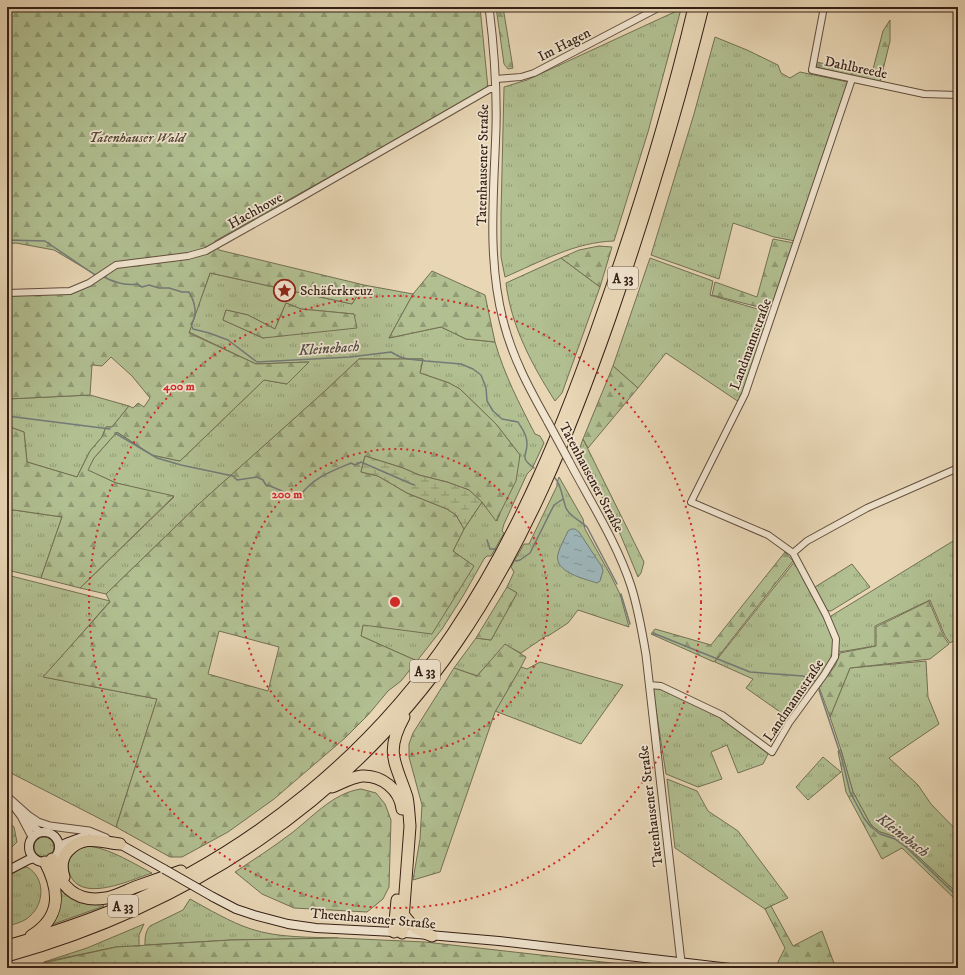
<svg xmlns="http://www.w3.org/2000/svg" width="965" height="975" font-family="'IM FELL DW Pica',serif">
  <defs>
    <pattern id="grass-tufts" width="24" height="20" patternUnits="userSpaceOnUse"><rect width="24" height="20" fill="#b1bf91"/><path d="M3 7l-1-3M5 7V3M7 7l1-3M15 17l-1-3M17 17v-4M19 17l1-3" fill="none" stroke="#919b75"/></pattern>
    <pattern id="forest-firs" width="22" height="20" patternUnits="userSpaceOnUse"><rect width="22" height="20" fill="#b1bf91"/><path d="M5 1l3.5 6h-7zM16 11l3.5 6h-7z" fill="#919b75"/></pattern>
    <pattern id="wetland-marsh" width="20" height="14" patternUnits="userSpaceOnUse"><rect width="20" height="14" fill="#b1bf91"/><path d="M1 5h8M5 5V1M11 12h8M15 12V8" fill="none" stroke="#919b75"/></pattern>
    <pattern id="water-ripples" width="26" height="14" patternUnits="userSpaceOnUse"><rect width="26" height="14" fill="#9eb6ba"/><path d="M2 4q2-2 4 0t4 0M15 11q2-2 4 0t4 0" fill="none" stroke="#829496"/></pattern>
  </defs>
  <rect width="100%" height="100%" fill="#e8d6b5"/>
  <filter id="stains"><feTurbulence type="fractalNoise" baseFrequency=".005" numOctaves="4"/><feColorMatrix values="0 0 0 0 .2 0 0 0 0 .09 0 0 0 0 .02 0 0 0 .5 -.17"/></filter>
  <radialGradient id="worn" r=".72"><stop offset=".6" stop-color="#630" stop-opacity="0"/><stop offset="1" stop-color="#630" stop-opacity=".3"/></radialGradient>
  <path fill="url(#grass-tufts)" stroke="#737054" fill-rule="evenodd" d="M681,9L648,132L614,241C575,242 540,262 505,277L501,257V214L504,87L527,80Z
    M715,37L747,50L778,65L781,73L790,78L800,72L848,82L795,241L774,237L733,223L719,279L651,255L694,114Z
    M561,258L600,287L562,393L555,401C532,365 511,326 506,283Z
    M650,258L713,281L710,295L771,313L739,402L666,353L638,388L613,366Z
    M210,273L352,304L364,285L413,294L389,338L441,327L466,339L495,342C504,374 519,403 535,434L540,436L544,443L532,469L527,474L504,524L502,531L504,533L491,556H487L484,559L463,596L442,629L417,661L361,636L363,624L474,566L453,551L464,529L482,502L497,521L520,455L496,424L460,389L449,383L420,373L423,359H359L325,391L200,503L106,594L80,588L174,497L116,483L87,470L94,458L117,432L152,455L180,461L264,380L287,384L309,362L256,364L189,332ZM286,303L301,309L354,314L263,338L223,320L226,310L248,315L275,329Z
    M90,395L129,406L112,427H106L102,437L90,451L77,477L27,462L24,432L7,426V399Z
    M583,439L644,562L641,573L638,577L621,536L579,450Z
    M559,477L583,519L585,529L611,576L620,594L629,627L578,610L568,623L548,636H546L521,653L505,645L477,676L454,668L476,638L491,640L517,593L507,587L514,572L511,567L524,544H529L557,486V483Z
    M7,509L62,517L41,578L7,570Z
    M958,538V638L950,643L945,636L930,600L875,626V646L839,652L838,641L830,620L831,616Z
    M795,561L834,638V656L790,719L746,688L753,679L715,662Z
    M852,564L870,587L831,611L825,610L815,587Z
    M7,575L110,601L44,677L157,699L116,827L7,771Z
    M926,661L928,697L939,724L889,758L918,785L931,804L958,832V894L907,846L896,837L880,832L871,825L853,792L841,750L830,717L850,668Z
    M540,662L623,685L581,744L495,711L521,667L527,669Z
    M658,687L721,717L768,754L763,764L738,773L727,745L711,752L722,779L698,787L666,774L653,690Z
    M823,757L841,772L808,800L796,787Z
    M667,779L697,791L708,811L738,831L788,898L765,909L675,848Z
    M34 847a10 10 0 1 1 20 0a10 10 0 1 1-20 0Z
    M82,846C105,845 132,863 152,873C130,880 75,907 68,868C66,858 75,851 82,846Z
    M27,867C45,877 45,903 30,916C24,922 15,924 7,926V877L22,868Z
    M56,879L102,904L104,906L51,925Z
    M190,899C210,910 230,922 251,929C278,938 310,937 338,938L231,940L145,945C145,938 145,932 150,926L183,910Z
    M144,924L139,935V946L116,947L44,962L87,948Z"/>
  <path fill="url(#forest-firs)" stroke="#737054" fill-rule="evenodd" d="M7,7H480L488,88L215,241L219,250L364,285L352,304L210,273L189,333L256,364L309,362L287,384L264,380L180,461L152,455L117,432L94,458L88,470L116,483L174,496L80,588L41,578L62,517L7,509V426L24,432L27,462L77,477L90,451L102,437L106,427H112L129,406L133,408L138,403L144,407L150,398L132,376L111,357L102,366L92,365L90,395L7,399V291L70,289L85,283L96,275L54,250L16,243L7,244Z
    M496,7H503L513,68L508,69L504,64Z
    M890,20V41L880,82L816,67V62L872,73L883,31Z
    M773,239L794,243L770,310L712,295L715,282L757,297Z
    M599,246L612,247L600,287L561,258L579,250Z
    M432,271L485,295L495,342L466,339L441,327L389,338L413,294Z
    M286,303L301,309L354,314L357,328L263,338L223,320L226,310L248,315L275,329Z
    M359,359H423L420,373L449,383L460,389L496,424L520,455L516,481L496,521L482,502L469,490L447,482L419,475L403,468L365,456L361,472L378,476L407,493L447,509L456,515L464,529L453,551L474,566L432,634L363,625L361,636L417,661L401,681L388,691L368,715L345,738L274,799L228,832L182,857H170L116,827L157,699L43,677L110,602L106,594L200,503L325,391ZM219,631L279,647L268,691L208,674Z
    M613,366L638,388L588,448L583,439Z
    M785,552L793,561L714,662L651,634L655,629L711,645Z
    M507,587L517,593L491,640L476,638Z
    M929,601L944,637L949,644L930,659L850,668L830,717L819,687L835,666L840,653L876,646V627Z
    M505,644L526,657L521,667L495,712L440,872L413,880L420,839L422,805L409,757V744L413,733L454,668L477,676Z
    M841,750L853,792L871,825L880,832L896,837L907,846L958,894V902L902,848L882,859L846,792L838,751Z
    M361,789L376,793L385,804L391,820L389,887L383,899L367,912L294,908L262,894L235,872C253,860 272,848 289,835C311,819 332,793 361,789Z
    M7,820L14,827L17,842L7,852Z
    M771,906L793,946L822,931L835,966H884V968H803L777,964L785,948L765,909Z
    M338,938L425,942L656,968H21L116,947L231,940Z"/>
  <path fill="url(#wetland-marsh)" stroke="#737054" d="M365,456L403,468L419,475L447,482L469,490L482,502L464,529L456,515L447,509L407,493L378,476L361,472Z"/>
  <path fill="url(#water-ripples)" stroke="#747a78" d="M571,529H575L579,532L602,567L603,571L600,581L597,583C585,579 553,572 558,554C560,546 565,538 568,531Z"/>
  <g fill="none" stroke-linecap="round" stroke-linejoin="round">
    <path stroke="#747a78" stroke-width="1.5" d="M7,240L45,241L95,275
      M102,276C113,282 125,286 137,284L142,287L149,285L159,288H169L182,292H189C195,302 198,315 191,324L193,329L209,333L228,340L257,362L350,357L391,352L400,357L408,359L426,361L461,364L473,369L481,375L486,388L487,401L493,411L502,419L518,422C522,429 527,434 527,443C527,457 519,457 534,468
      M7,416L110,429
      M115,433L157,458L181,465L233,476L237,480L257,477L263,480L266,485L270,486L282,491L288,496H300C312,478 332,471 351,463L355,465L361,462L414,485
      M555,478C562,486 562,498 566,508C570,517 580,520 587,527L617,584
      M487,540L490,549H494L498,551
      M512,558L516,561L520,560L530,553L554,505L563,499
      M621,594L630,624
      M653,633L750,672L803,676L815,681
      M819,690L842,759L850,792L864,818L870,826L880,834L895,839L906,847L958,897"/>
    <defs>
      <path id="minor" d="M824,7L812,70L924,94L958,95
        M496,79L521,77L534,73L660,7
        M7,293L70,291L89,283L116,265L188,256L206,251L295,201L490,89H496
        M793,553L768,535L691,502L745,394L852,79
        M649,685L661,686L722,715L772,752L789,723L824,675L835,657L836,639L826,615L793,553L807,541L867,508L958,468"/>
      <path id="tertiary" d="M489,7C494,47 497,87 496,128C494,191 487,258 503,320C512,357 530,390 548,422
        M569,461C590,501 617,543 631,586C638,608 642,631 646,655L681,962
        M10,799L29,816L38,822L50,826L89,831L106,838
        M15,808L21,816L32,837
        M26,818L35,828L40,832"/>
      <path id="secondary" d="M29 847a15 15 0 1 1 30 0a15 15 0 1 1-30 0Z
        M116,842L164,869
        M59,847L66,843L85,836
        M7,871L28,860L34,858
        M213,897L236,909L254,915L288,924L316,928L394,932L499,941L730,968"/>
      <path id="motorway" d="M332,787C342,783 352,777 362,776C382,775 400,790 402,809
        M52,859C60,887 76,903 106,898C117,896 127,890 138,886C152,881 167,876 181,871
        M64,877C61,868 61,859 68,851C84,834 100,842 120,844
        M403,914C412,927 417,930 432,936
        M394,932L397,900
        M402,933L410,826C409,816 409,807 407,797C396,763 384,753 404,717
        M31,936C62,917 60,891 45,862
        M7,946C45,935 82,923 118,908C252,852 372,754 453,633C520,534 565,422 604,309C639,210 670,109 694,7
        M7,956C189,905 347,802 455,645C524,546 570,432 610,318C645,216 677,112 703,7"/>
    </defs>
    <use href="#minor" stroke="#624e3e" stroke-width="8"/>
    <use href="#tertiary" stroke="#624e3e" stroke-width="9"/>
    <use href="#secondary" stroke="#352016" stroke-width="10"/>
    <use href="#motorway" stroke="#352016" stroke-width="13"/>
    <use href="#minor" stroke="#f0e4cf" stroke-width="6"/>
    <use href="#tertiary" stroke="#f0e4cf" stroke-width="7"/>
    <use href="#secondary" stroke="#f0e4cf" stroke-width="8"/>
    <use href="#motorway" stroke="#e8d6b5" stroke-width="11"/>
    <defs>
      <path id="tertiary-bridge" d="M548,422L569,461"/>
      <path id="secondary-bridge" d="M164,869L213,897"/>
    </defs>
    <use href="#tertiary-bridge" stroke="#624e3e" stroke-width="9" stroke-linecap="butt"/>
    <use href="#secondary-bridge" stroke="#352016" stroke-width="10" stroke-linecap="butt"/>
    <use href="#tertiary-bridge" stroke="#f0e4cf" stroke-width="7"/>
    <use href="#secondary-bridge" stroke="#f0e4cf" stroke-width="8"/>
  </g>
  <g fill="none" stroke="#d62828" stroke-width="2" stroke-dasharray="2 4">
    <circle cx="395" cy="602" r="153"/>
    <circle cx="395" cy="602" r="306"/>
  </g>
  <defs>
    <symbol id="sight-ring" viewBox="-11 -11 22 22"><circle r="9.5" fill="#f0e4cf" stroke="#8f2418" stroke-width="1.5"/><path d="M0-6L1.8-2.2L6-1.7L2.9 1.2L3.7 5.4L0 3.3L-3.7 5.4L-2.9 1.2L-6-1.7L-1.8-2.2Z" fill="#8f2418"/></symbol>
  </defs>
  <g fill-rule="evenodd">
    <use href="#sight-ring" x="272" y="278" width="25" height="25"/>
  </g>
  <g text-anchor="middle" stroke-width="3.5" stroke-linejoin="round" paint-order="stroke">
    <g fill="#f0e4cf" stroke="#6d5b4e" stroke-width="1">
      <rect x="608" y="267" width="30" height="22" rx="3"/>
      <rect x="410" y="660" width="30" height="22" rx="3"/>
      <rect x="108" y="895" width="30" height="22" rx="3"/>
    </g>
    <g font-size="13" font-weight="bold" fill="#352016">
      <text x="623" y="283">A 33</text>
      <text x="425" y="676">A 33</text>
      <text x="123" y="911">A 33</text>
    </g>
    <g font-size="14" fill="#352016" stroke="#f0e4cf">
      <text transform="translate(564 44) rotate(-27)" y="5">Im Hagen</text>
      <text transform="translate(856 67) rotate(12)" y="5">Dahlbreede</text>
      <text transform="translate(482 165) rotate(-89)" y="5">Tatenhausener Straße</text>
      <text transform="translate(255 210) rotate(-29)" y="5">Hachhowe</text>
      <text transform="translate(750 344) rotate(-70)" y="5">Landmannstraße</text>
      <text transform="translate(592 477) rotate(62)" y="5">Tatenhausener Straße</text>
      <text transform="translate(793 700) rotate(-56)" y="5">Landmannstraße</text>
      <text transform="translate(650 806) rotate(-97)" y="5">Tatenhausener Straße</text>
      <text transform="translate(373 918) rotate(5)" y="5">Theenhausener Straße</text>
    </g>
    <g font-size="14" font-style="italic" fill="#544835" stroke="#f0e4cf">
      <text x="137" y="142">Tatenhauser Wald</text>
    </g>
    <g font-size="14" fill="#352016" stroke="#f0e4cf" text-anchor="start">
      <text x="300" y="295">Schäferkreuz</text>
    </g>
    <g font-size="15" font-style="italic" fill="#544d47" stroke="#f0e4cf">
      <text transform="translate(329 348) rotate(-4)" y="5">Kleinebach</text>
      <text transform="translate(903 835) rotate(38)" y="5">Kleinebach</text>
    </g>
  </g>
  <circle cx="395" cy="602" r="6" fill="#d62828" stroke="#f0e4cf" stroke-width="2"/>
  <g font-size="12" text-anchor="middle" font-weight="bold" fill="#d62828" stroke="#f0e4cf" stroke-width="3.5" stroke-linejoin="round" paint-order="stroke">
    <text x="179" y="390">400 m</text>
    <text x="287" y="498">200 m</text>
  </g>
  <rect width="965" height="975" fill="none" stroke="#e8d6b5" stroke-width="24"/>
  <rect x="8" y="8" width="949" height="959" fill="none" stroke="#352016" stroke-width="2"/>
  <rect x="12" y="12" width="941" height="951" fill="none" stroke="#352016"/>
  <rect width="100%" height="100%" filter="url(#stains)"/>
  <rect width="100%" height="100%" fill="url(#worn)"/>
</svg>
